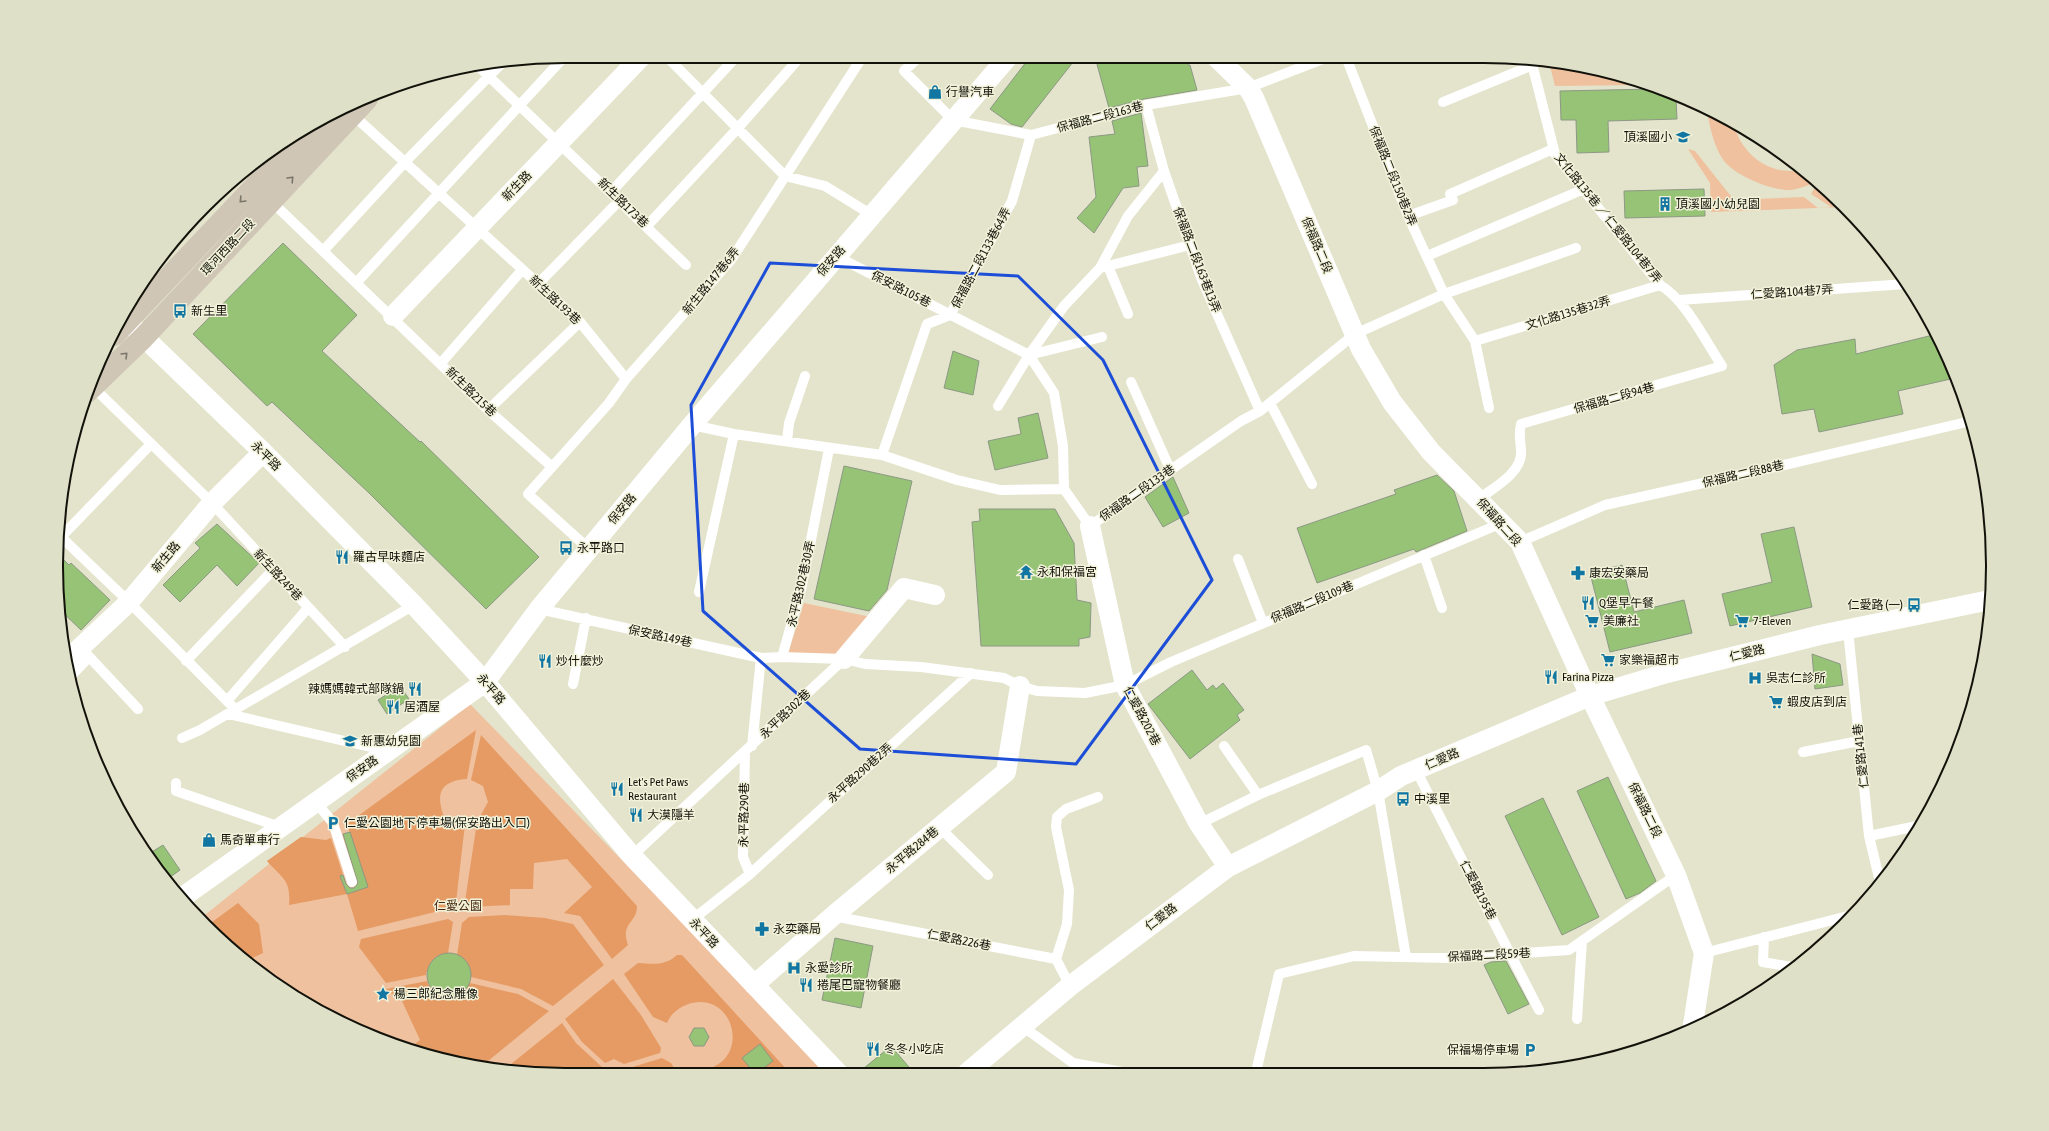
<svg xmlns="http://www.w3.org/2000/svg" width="2049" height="1131" font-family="'Asap Condensed','Noto Sans TC',sans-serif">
  <rect width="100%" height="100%" fill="#e4e4cc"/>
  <path fill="#efc19f" d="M1549,62L1616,73L1643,85L1555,86Z
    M1707,111L1733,122C1741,154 1768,176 1802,170L1819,182L1836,200L1832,207L1837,201L1843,207L1711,212L1710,183L1688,149L1695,151L1734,200L1804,197L1818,208L1831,207L1811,194L1818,182C1810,184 1800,189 1791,190C1772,191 1736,176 1724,161C1714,147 1710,128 1707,111Z
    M804,603L871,617L829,661L788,653Z
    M470,704L829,1073L532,1074L433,1058L311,1007L255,970L201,918L269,864L267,861L301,837H303Z"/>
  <path fill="#e59b63" d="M476,730L467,779C436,781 436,798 446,822L465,824L456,902L447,909L358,931L347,894L289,905C291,880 283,879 267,861L301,837L326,840L331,838L343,875L340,876L347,894L368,887L347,824Z
    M481,735L637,906C637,924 620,922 628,945L612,959L580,916L564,913L592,887L567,859L534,863L533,889H510V905L468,907L465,901L477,822L488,802L483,786L471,780Z
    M238,903L259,924L263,953L246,961L208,925Z
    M505,915L545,918L573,924L604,965L553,1006L521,989L471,977C471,967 467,959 457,955L462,923L469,917Z
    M448,919L453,922L448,953C435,954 428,963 426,975L386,983L359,947L361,939Z
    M677,955H682L790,1073H696V1071C756,1067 735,986 686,1005C678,1008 670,1015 667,1023L653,1017L624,974L638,963C653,964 665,966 677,955Z
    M613,979L641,1015L661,1048L660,1053L624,1064L614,1059L605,1063L582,1042L565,1019Z
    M427,981C434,1003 459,1000 470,983L518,994L549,1011L482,1066L433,1058L410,1048L420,1040L402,1001L386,989Z
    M562,1023L576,1043L602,1067L601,1074H532L505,1069Z
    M662,1058L671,1063L677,1073L626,1074V1069Z"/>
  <path fill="#96c376" stroke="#8c9884" d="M1030,57H1077L1022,127L1011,124L990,109Z
    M1095,57H1186L1188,65H1190L1197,90L1144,99L1109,108Z
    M1653,89L1676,99L1677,119L1608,121L1609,152L1577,153L1576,120H1561L1560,91Z
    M1141,113L1148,166L1137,167L1139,186L1123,188L1094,233L1077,218L1096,197L1089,137L1115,134L1112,121Z
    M1704,189L1705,216L1625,218L1624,191Z
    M283,243L357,315L322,351L420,442L421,441L539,557L486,609L369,493L272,402L267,406L193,334Z
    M1937,334L1955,378L1898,391L1903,414L1819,432L1814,409L1782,414L1774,365L1797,350L1855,339L1856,354Z
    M953,351L979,361L973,395L944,388Z
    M1038,413L1048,458L995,470L988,441L1021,434L1018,418Z
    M844,466L912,481L887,590L869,611L814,599Z
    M1437,475L1454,491L1467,531L1416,552L1414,549L1317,583L1297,528L1396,494L1394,490Z
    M1173,477L1189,513L1163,527L1145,497Z
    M979,509H1055L1074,543L1077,600L1091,603L1090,637L1079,639V646H981L972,522L980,521Z
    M217,524L259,563L237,586L217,565L180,602L163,585L200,548L195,543Z
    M1794,527L1812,607L1730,626L1722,594L1772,582L1761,534Z
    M57,553L69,565L71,563L110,600L81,630L59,609Z
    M1622,565L1634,612L1684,600L1692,633L1610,652L1590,573Z
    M1812,654L1840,664L1843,685L1815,689Z
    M1192,670L1207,690L1213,685L1216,689L1223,683L1244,710L1237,715L1240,720L1190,759L1148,704Z
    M400,686L409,699L387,714L378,700Z
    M1608,777L1656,881L1640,893L1626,899L1577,791Z
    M1543,798L1599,917L1562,935L1505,816Z
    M350,832L368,887L347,894L340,876L343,875L346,884L350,888H354L358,883L343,834Z
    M163,845L180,870L166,880L147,855Z
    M835,938L873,946L861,1008L822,1000Z
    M427 975a22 22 0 1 1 44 0a22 22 0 1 1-44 0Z
    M1506,961L1529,1004L1508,1014L1484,965L1491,962Z
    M694,1028H704L709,1037L704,1046H694L689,1037Z
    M760,1044L773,1061L757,1073H754L742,1058Z
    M891,1046L914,1073H858Z"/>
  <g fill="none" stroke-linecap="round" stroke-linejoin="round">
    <path stroke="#fff" stroke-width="10" d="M666,56L785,176
      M920,56L904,71L953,120L1031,135L1146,105L1248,88L1328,57
      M1346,57L1408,216L1444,294L1475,341L1489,408
      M477,65L686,265
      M1443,102L1533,65
      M1146,105L1164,171L1202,280L1260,411
      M352,114L580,322L626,379
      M785,176L825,186L872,215
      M611,192L737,56
      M271,201L488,410L551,466
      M1408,216L1453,200L1450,194L1553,149
      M647,226L738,128L801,56
      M323,251L405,162L503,62
      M836,256L1029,355L1064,306L1100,268L1190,245
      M1427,256L1584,189
      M1108,266L1128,314
      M1100,268L1128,216L1164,171
      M357,282L565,56
      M538,284L620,200
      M1679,300L1906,284
      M1475,341L1660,285
      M1029,355L1054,393L1063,446L1064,489
      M1029,355L1102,337
      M441,363L522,270
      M1131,382L1170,469
      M93,387L212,503L345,647
      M1270,403L1312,484
      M998,406L1029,355
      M488,410L580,322
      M692,425L734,434L882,455L957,480L1000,490L1064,489L1090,526L1241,421L1260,411L1355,334L1444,294L1576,248
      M787,441L789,423L805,376
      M829,449L801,590L782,657L844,659
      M882,455L927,324L950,315L1012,201L1031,135
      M1479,499C1493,488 1522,473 1521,452C1521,440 1518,437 1521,424L1722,366C1706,342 1685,299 1660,285L1555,154L1531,60
      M57,533L129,602L236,710
      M61,537L151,444
      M1520,542L1605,505L1784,465L1971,421
      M589,549L528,494L609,403L626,379L731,260L863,56
      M1424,555L1442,608
      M1238,559L1263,623
      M699,592L734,434
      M539,609L761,658L782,657
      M1848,630L1869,836L1880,882
      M81,648L138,709
      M186,661L273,570
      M70,677L89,657
      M573,684L586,618
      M227,701L308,608
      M228,714L388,751
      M182,738L200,730L414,605
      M752,746L761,658
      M745,752L743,857L750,874
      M1803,752L1859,741
      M1416,770L1539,1010
      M176,783V791L280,827
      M1258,795L1366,750L1378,791L1406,957
      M316,802L333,823L352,882
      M1199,824L1258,795L1224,746
      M939,827L988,875
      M1869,836L1922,825
      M632,856L844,659L865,664L921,667L1004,678L1020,686L1037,691L1085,693L1125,685L1171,662L1502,523
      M833,916L1056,959L1070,986
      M692,920L750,874L971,673
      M1764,937L1763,962L1791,967
      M1704,953L1852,915
      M1056,959L1067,924L1069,890L1056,827L1057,817L1066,809L1098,797
      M1577,1019L1582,941
      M1022,1026L1073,1063L1122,1072
      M1256,1072L1279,974L1354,956L1450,958L1569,950L1676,875"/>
    <path stroke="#fff" stroke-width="20" d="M1216,57L1248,88L1254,98L1361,349L1392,402L1431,452L1520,542L1590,696L1676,875L1704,953L1693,1025
      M393,316L642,56
      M127,321L263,452L414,605L485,682L632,856L838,1073
      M1090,526L1125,685L1199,824L1228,867
      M844,659L904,588L935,595
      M67,660L129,602L212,503L263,452
      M180,899L485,682L539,609L692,425L1008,57
      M754,985L833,916L1006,772L1020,686
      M967,1073L1070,986L1228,867L1378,791L1401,776L1590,696L1667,673L1820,635L1990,600"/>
    <path stroke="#d0c6b6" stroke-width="22" d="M114,335L317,121
      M87,392L143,338L367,99"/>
  </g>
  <defs><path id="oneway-chevron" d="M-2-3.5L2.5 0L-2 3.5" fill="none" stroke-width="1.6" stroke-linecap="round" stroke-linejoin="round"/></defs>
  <g stroke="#7a7569">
    <use href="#oneway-chevron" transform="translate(291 179) rotate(-47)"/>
    <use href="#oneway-chevron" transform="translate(242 200) rotate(134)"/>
    <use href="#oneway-chevron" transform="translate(125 355) rotate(-45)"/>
  </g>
  <path fill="none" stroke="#1d4ed8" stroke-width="3" stroke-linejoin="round" d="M770,263L1018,276L1103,360L1212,580L1076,764L860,749L703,611L691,405Z"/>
  <defs>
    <symbol id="shop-bare" viewBox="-9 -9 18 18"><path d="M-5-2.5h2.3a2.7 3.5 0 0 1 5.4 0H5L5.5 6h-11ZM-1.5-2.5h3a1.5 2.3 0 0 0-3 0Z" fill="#1176a2" stroke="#f1f2d9" stroke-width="2.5" paint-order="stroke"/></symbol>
    <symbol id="school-bare" viewBox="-9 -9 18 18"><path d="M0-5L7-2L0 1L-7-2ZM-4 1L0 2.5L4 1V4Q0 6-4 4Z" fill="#1176a2" stroke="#f1f2d9" stroke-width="2.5" paint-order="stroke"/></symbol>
    <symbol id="building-bare" viewBox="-9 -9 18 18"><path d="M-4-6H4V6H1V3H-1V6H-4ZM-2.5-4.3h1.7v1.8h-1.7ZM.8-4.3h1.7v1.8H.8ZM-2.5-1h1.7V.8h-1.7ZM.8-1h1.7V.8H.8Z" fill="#1176a2" stroke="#f1f2d9" stroke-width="2.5" paint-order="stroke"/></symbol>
    <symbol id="bus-bare" viewBox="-9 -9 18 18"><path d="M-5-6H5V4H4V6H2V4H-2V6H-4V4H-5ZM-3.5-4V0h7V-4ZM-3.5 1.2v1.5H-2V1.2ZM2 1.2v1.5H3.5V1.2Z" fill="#1176a2" stroke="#f1f2d9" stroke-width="2.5" paint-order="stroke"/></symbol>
    <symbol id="restaurant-bare" viewBox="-9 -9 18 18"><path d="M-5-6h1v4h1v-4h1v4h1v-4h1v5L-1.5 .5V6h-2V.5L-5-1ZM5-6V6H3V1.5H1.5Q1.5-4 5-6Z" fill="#1176a2" stroke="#f1f2d9" stroke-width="2.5" paint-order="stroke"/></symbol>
    <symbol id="temple-bare" viewBox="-9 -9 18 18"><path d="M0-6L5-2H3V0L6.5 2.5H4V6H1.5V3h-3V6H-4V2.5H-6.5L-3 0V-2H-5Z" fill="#1176a2" stroke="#f1f2d9" stroke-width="2.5" paint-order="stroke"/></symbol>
    <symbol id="pharmacy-bare" viewBox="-9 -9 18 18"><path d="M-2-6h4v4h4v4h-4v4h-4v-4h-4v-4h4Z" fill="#1176a2" stroke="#f1f2d9" stroke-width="2.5" paint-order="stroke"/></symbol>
    <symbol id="supermarket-bare" viewBox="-9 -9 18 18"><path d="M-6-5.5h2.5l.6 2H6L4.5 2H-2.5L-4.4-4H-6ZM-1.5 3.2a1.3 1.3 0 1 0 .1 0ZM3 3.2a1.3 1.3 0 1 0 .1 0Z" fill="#1176a2" stroke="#f1f2d9" stroke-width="2.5" paint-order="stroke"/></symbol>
    <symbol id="hospital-bare" viewBox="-9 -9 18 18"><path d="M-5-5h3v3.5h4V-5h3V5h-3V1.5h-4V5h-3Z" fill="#1176a2" stroke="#f1f2d9" stroke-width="2.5" paint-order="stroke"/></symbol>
    <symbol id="parking-bare" viewBox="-9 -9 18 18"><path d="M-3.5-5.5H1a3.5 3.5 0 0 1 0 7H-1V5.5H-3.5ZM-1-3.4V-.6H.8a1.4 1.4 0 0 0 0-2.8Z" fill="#1176a2" stroke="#f1f2d9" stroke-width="2.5" paint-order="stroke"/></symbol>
    <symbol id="sight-bare" viewBox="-9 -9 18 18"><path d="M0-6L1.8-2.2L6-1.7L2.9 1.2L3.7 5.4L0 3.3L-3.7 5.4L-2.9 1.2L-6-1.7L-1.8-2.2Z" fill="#1176a2" stroke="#f1f2d9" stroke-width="2.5" paint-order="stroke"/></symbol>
  </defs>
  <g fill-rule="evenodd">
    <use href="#shop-bare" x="925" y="82" width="20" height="20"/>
    <use href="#school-bare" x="1673" y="127" width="20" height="20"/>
    <use href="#building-bare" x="1655" y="194" width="20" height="20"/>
    <use href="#bus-bare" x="170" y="301" width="20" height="20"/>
    <use href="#bus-bare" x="556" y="538" width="20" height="20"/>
    <use href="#restaurant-bare" x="332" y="547" width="20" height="20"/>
    <use href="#temple-bare" x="1016" y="562" width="20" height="20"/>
    <use href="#pharmacy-bare" x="1568" y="563" width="20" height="20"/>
    <use href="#restaurant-bare" x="1578" y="593" width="20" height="20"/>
    <use href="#bus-bare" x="1904" y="595" width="20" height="20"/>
    <use href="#supermarket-bare" x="1582" y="611" width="20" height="20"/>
    <use href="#supermarket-bare" x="1732" y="611" width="20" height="20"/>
    <use href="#supermarket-bare" x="1598" y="650" width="20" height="20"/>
    <use href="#restaurant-bare" x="535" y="651" width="20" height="20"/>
    <use href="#restaurant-bare" x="1541" y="667" width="20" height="20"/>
    <use href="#hospital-bare" x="1745" y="668" width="20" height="20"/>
    <use href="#restaurant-bare" x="405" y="679" width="20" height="20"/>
    <use href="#supermarket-bare" x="1766" y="692" width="20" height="20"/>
    <use href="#restaurant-bare" x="383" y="697" width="20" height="20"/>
    <use href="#school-bare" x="340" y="731" width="20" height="20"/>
    <use href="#restaurant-bare" x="607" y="779" width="20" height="20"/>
    <use href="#bus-bare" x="1393" y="789" width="20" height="20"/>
    <use href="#restaurant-bare" x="626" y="805" width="20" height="20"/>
    <use href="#parking-bare" x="323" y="813" width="20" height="20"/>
    <use href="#shop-bare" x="199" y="830" width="20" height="20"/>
    <use href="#pharmacy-bare" x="752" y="919" width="20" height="20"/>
    <use href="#hospital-bare" x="784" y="958" width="20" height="20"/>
    <use href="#restaurant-bare" x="796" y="975" width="20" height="20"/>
    <use href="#sight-bare" x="373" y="984" width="20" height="20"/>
    <use href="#restaurant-bare" x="863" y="1039" width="20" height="20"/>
    <use href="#parking-bare" x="1520" y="1040" width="20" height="20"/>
  </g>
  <g text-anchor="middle" stroke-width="3" stroke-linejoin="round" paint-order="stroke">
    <g font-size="12" fill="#12120a" stroke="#f1f2d9" text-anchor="start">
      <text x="946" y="96">行譽汽車</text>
      <text x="1672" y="141" text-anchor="end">頂溪國小</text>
      <text x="1676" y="208">頂溪國小幼兒園</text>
      <text x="191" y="315">新生里</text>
      <text x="577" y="552">永平路口</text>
      <text x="353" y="561">羅古早味麵店</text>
      <text x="1037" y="576">永和保福宮</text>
      <text x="1589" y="577">康宏安藥局</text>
      <text x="1599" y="607">Q堡早午餐</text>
      <text x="1903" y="609" text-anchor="end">仁愛路 (一)</text>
      <text x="1603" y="625">美廉社</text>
      <text x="1753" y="625">7-Eleven</text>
      <text x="1619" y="664">家樂福超市</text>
      <text x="556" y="665">炒什麼炒</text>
      <text x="1562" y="681">Farina Pizza</text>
      <text x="1766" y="682">吳志仁診所</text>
      <text x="404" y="693" text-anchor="end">辣媽媽韓式部隊鍋</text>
      <text x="1787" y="706">蝦皮店到店</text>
      <text x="404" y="711">居酒屋</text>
      <text x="361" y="745">新惠幼兒園</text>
      <text x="628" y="786">Let's Pet Paws<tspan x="628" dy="14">Restaurant</tspan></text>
      <text x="1414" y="803">中溪里</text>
      <text x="647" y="819">大漠隱羊</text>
      <text x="344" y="827">仁愛公園地下停車場(保安路出入口)</text>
      <text x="220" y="844">馬奇單車行</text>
      <text x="773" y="933">永奕藥局</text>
      <text x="805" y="972">永愛診所</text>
      <text x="817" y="989">捲尾巴寵物餐廳</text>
      <text x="394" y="998">楊三郎紀念雕像</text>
      <text x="884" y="1053">冬冬小吃店</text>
      <text x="1519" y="1054" text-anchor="end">保福場停車場</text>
    </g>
    <g font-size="12" fill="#12120a" stroke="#f1f2d9">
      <text transform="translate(1100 117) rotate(-15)" y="4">保福路二段163巷</text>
      <text transform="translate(1393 176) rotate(68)" y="4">保福路二段150巷2弄</text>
      <text transform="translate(517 186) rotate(-46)" y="4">新生路</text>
      <text transform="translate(623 203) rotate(44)" y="4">新生路173巷</text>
      <text transform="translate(1608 218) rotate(51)" y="4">文化路135巷 ／ 仁愛路104巷7弄</text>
      <text transform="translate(1317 245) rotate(67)" y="4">保福路二段</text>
      <text transform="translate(228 247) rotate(-47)" y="4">環河西路二段</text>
      <text transform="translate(981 258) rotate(-62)" y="4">保福路二段133巷64弄</text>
      <text transform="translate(1197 260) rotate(69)" y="4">保福路二段163巷13弄</text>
      <text transform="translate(831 261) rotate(-49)" y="4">保安路</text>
      <text transform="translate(711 281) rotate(-51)" y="4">新生路147巷6弄</text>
      <text transform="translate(901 289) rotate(27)" y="4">保安路105巷</text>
      <text transform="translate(1792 292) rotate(-4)" y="4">仁愛路104巷7弄</text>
      <text transform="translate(555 300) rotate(43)" y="4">新生路193巷</text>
      <text transform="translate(1568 313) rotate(-17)" y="4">文化路135巷32弄</text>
      <text transform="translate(471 392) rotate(44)" y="4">新生路215巷</text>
      <text transform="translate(1614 398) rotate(-16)" y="4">保福路二段94巷</text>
      <text transform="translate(266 456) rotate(45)" y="4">永平路</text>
      <text transform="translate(1743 474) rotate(-13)" y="4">保福路二段88巷</text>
      <text transform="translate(1137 493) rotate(-35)" y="4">保福路二段133巷</text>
      <text transform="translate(622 509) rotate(-50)" y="4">保安路</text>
      <text transform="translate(1499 522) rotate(48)" y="4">保福路二段</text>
      <text transform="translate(166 557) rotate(-50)" y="4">新生路</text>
      <text transform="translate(278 575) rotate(47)" y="4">新生路249巷</text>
      <text transform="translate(801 584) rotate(-77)" y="4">永平路302巷30弄</text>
      <text transform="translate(1312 602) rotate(-23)" y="4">保福路二段109巷</text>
      <text transform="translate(660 636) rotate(12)" y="4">保安路149巷</text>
      <text transform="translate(1747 653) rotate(-14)" y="4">仁愛路</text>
      <text transform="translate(491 689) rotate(49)" y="4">永平路</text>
      <text transform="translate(785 714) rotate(-44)" y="4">永平路302巷</text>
      <text transform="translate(1142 716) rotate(62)" y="4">仁愛路202巷</text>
      <text transform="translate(1861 756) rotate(-96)" y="4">仁愛路141巷</text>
      <text transform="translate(1442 759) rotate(-23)" y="4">仁愛路</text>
      <text transform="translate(362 769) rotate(-35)" y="4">保安路</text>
      <text transform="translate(860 773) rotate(-42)" y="4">永平路290巷2弄</text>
      <text transform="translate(1645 810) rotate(64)" y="4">保福路二段</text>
      <text transform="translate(744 815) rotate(-89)" y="4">永平路290巷</text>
      <text transform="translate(912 850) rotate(-40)" y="4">永平路284巷</text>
      <text transform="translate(1478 890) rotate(63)" y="4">仁愛路195巷</text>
      <text transform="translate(1161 917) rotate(-37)" y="4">仁愛路</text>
      <text transform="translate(704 933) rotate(47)" y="4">永平路</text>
      <text transform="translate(959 940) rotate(11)" y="4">仁愛路226巷</text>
      <text transform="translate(1489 955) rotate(-3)" y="4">保福路二段59巷</text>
    </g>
    <g font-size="12" fill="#462810" stroke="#f1f2d9">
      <text x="458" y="910">仁愛公園</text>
    </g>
  </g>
  <path d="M0 0H2049V1131H0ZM565 63H1484A502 502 0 0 1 1986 565V566A502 502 0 0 1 1484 1068H565A502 502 0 0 1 63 566V565A502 502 0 0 1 565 63Z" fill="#dfe0c8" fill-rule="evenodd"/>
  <path fill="none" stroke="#12120a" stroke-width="2" d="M565 63H1484A502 502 0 0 1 1986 565V566A502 502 0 0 1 1484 1068H565A502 502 0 0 1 63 566V565A502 502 0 0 1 565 63Z"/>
</svg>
